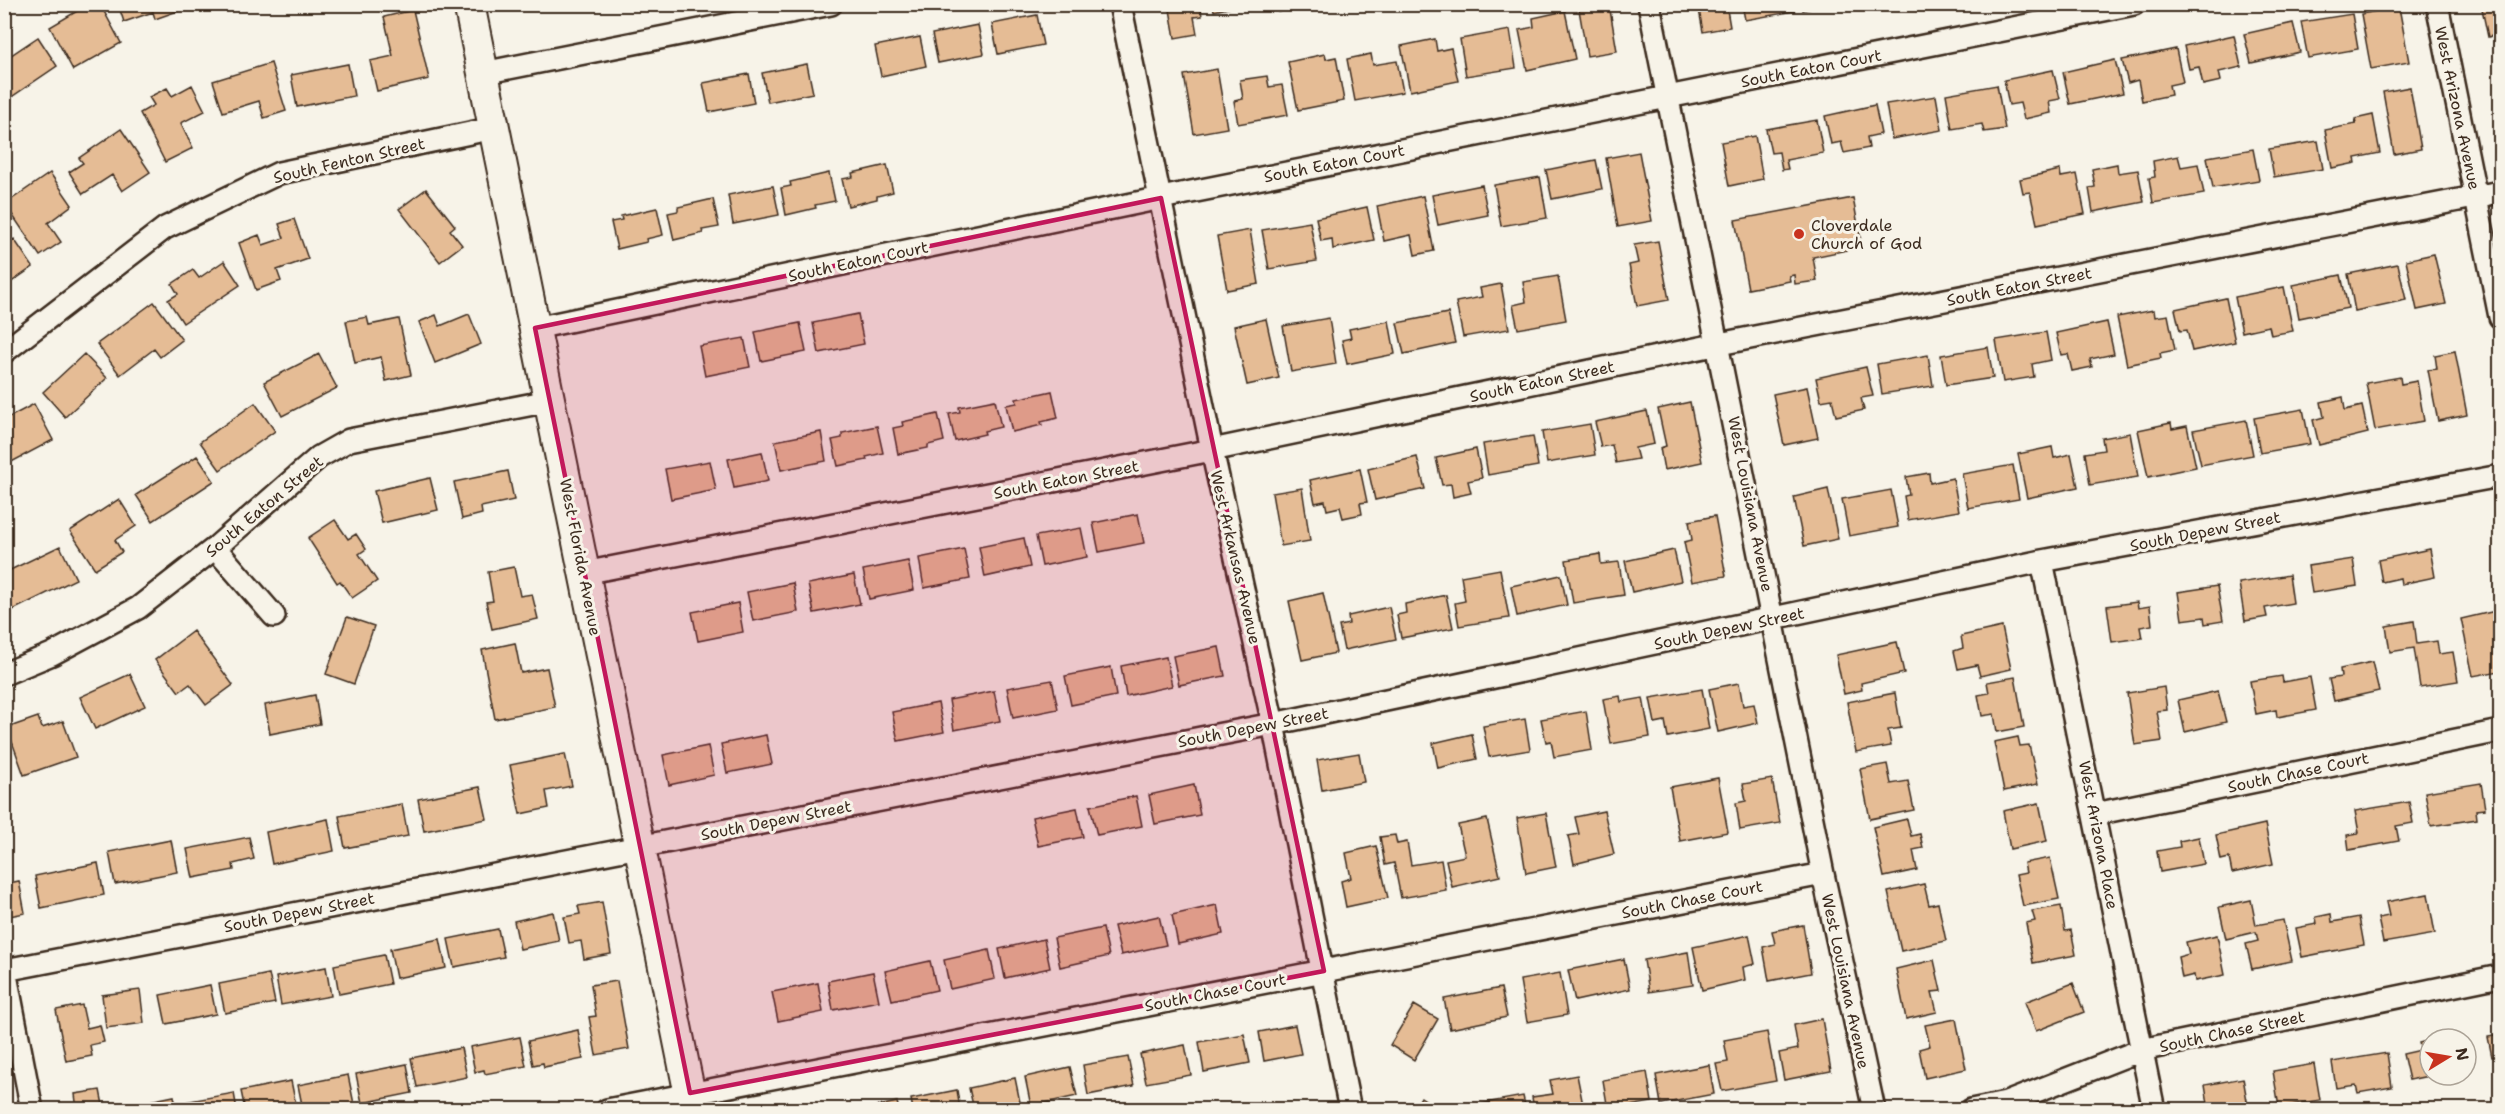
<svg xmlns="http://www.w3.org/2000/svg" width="2505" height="1114" font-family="'Shantell Sans',sans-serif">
  <rect width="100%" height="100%" fill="#f7f3e8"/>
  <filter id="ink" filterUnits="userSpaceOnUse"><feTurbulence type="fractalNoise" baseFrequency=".0167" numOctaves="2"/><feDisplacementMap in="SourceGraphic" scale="12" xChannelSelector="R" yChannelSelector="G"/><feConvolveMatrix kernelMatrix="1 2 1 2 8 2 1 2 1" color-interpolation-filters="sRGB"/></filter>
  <g filter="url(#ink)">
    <path fill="#e5bc95" stroke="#3b2a1e" stroke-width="1.5" d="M89,4H100L121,43L73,70L50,27Z
      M118,4H188L189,7L155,19L153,12L124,22Z
      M1169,4H1200L1202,16L1194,17L1197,34L1175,38Z
      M1213,4H1245L1214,11Z
      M1276,4H1313L1278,12Z
      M1578,4H1609L1617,51L1587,56Z
      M1698,4H1726L1730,27L1703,32Z
      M1742,4H1794L1795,11L1745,20Z
      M1802,4H1830L1803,10Z
      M2481,4H2500V34L2488,37Z
      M2399,7L2409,62L2371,69L2361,14Z
      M413,10L429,79L377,91L370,61L393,56L384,17Z
      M1565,11L1575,59L1527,70L1519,30L1534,27L1533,18Z
      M2352,14L2358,49L2308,58L2301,22Z
      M1037,15L1043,45L998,54L992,24Z
      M2293,23L2300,52L2251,63L2244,34Z
      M978,25L984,54L938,63L932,34Z
      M1510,30L1516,68L1466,76L1460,39Z
      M2234,35L2241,67L2219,72L2221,81L2203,85L2199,67L2189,69L2184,46Z
      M38,37L57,66L4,102V60Z
      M920,37L926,66L881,76L875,46Z
      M1435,39L1437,51L1451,48L1458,81L1410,91L1401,46Z
      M2176,49L2183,82L2169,85L2171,95L2142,101L2138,80L2128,83L2122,60Z
      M1325,54L1326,59L1336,57L1344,101L1298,110L1288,62Z
      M1371,54L1373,65L1397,61L1403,92L1355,101L1347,59Z
      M2115,60L2123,93L2070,104L2063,72Z
      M271,63L286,111L264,118L259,101L223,112L213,81Z
      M348,64L354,96L297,107L291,75Z
      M807,64L813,93L768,102L762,73Z
      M1217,69L1227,128L1194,134L1184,75Z
      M2053,70L2060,99L2049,101L2051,113L2024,119L2020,103L2009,105L2004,80Z
      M749,74L754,103L709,112L703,83Z
      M1267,76L1269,87L1282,85L1288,115L1238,124L1234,101L1243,99L1240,80Z
      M192,85L205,111L181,123L193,148L165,162L140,113L154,105L149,97L167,88L172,96Z
      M1997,85L2005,129L1984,132L1982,124L1952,129L1946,94Z
      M2410,87L2421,149L2394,154L2383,92Z
      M1936,96L1942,130L1892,139L1886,104Z
      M1875,105L1881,134L1867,137L1869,148L1844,153L1841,142L1831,144L1825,116Z
      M2373,115L2380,153L2355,158L2356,163L2332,168L2325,130L2356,124L2355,119Z
      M1817,120L1823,153L1786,160L1788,169L1782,170L1779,152L1771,153L1766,129Z
      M121,129L150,172L122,191L112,175L83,194L69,172L83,163L79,158Z
      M1755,136L1763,179L1729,186L1721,142Z
      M2318,141L2323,169L2274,177L2269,149Z
      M2253,149L2259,180L2213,188L2207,157Z
      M1639,152L1652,221L1618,227L1606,158Z
      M2178,156L2181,167L2198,164L2204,194L2153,203L2149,178L2155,177L2153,161Z
      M1596,160L1602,189L1552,199L1546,170Z
      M2117,164L2118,173L2138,170L2144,202L2093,212L2089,188L2095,187L2092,169Z
      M887,165L893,192L877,196V199L848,206L842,179L853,177L852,173Z
      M2060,170L2061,177L2077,174L2085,214L2037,224L2030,192L2023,193L2020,179Z
      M50,173L72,205L48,223L61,242L40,256L5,204Z
      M829,173L835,201L815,205L816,208L786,215L781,188L791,186L790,182Z
      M1540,177L1547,218L1501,226L1494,185Z
      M1482,185L1488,215L1438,225L1432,195Z
      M773,186L779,215L733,224L728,195Z
      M426,189L455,226L450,230L462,245L440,262L399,209Z
      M1423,196L1434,251L1415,255L1411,235L1384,241L1377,206Z
      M1853,198L1862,247L1813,257L1817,281L1795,284L1794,275L1789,276L1790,281L1748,289L1735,220Z
      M713,199L719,227L702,230L703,233L674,240L668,213L678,211V207Z
      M1367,207L1374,240L1333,249L1332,239L1321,241L1316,218Z
      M657,208L663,235L646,239L647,242L617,249L611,222L622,220L621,216Z
      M294,219L308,259L277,270L281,281L256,290L239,243L259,235L263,245L284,238L279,224Z
      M1310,222L1317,261L1269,269L1262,230Z
      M1250,230L1259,284L1227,290L1217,236Z
      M14,239L33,267L4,287V245Z
      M1658,241L1669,300L1637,306L1629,265L1638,263L1634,245Z
      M2434,254L2446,304L2417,310L2406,260Z
      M224,261L240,285L183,323L168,300L178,294L172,284L193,270L199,278Z
      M2398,264L2406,300L2355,311L2348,274Z
      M2341,275L2348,308L2299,318L2293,285Z
      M1558,276L1566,320L1518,329L1513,305L1526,302L1523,282Z
      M1501,284L1509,329L1463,337L1456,302L1482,297L1480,288Z
      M2284,287L2293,331L2271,335L2269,326L2242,332L2235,297Z
      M2226,298L2235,342L2192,351L2187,330L2180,331L2175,309Z
      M154,302L182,340L160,357L154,349L120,375L97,344Z
      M2154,310L2155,317L2168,315L2175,350L2160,353L2161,358L2127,365L2117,317Z
      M1448,313L1455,343L1404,354L1397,323Z
      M469,314L481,344L435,363L419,322L436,315L440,326Z
      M858,314L864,344L819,353L813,323Z
      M367,317L369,325L399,319L411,375L386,381L381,357L355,363L346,321Z
      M1329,318L1336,364L1291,372L1283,326Z
      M1266,319L1279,378L1247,385L1234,326Z
      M1389,321L1395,354L1347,364L1342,340L1351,338L1349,329Z
      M2107,322L2114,354L2090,359L2092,367L2072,371L2068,354L2061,355L2056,333Z
      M800,323L806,352L761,361L755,332Z
      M2046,332L2051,360L2032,364L2034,377L2003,382L1996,340Z
      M744,338L750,367L705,376L699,346Z
      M1988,347L1993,378L1946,385L1941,355Z
      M2455,351L2467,415L2438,421L2428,370L2437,369L2435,355Z
      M84,354L107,378L65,417L43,392Z
      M319,354L337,388L282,416L264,382Z
      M1928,355L1933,386L1882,394L1877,364Z
      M1866,367L1873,396L1861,398L1864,410L1836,416L1832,399L1821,401L1816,378Z
      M2400,377L2401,384L2417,381L2424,421L2375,430L2366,383Z
      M1807,387L1818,438L1784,445L1773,394Z
      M1052,391L1058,418L1041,422L1042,425L1012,432L1006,405L1017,403L1016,399Z
      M2343,397L2345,410L2362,406L2368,433L2319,445L2313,420L2324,417L2321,402Z
      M995,400L1001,427L984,431L985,434L955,441L949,414L960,412L959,407Z
      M1690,402L1702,462L1664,470L1660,448L1666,446L1658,409Z
      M255,403L275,431L220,470L200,442Z
      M34,404L53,440L4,466V420Z
      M2303,409L2310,444L2260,453L2254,418Z
      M1647,411L1654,444L1635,448L1638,459L1616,463L1612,445L1601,447L1595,422Z
      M938,414L944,441L928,445V448L898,454L893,428L903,426L902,422Z
      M2246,420L2253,455L2201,465L2193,430Z
      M2171,423L2172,429L2187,426L2196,467L2148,477L2138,430Z
      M1590,424L1595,455L1547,463L1542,432Z
      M877,426L883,453L866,457L867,460L838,466L832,440L842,438V433Z
      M821,432L826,461L781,470L775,441Z
      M2130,433L2138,477L2090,485L2085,453L2104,450L2102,438Z
      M1533,436L1538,466L1488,475L1483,444Z
      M2052,447L2054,458L2071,454L2078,487L2027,498L2018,454Z
      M1476,449L1482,478L1468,481L1471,493L1453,497L1451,484L1442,485L1436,458Z
      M762,452L768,481L734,488L728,459Z
      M197,456L214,481L153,521L136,495Z
      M1417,457L1425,489L1375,500L1368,469Z
      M710,461L716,490L671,499L665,469Z
      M2013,465L2019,499L1968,508L1962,474Z
      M1360,469L1367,502L1360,503L1362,514L1343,518L1340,507L1327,510L1325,501L1315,503L1310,480Z
      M508,471L514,500L481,507L482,514L462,519L454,482Z
      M1929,473L1930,483L1953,478L1959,511L1908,520L1904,496L1909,495L1906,477Z
      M430,478L438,510L382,523L374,491Z
      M1302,488L1310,541L1281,546L1272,493Z
      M1828,489L1838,539L1804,546L1794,497Z
      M1891,490L1898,527L1849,536L1842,499Z
      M119,499L136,526L115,540L122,552L95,569L70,531Z
      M1138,514L1144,543L1099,552L1093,523Z
      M1715,516L1726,576L1692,582L1684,542L1692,540L1689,521Z
      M335,520L348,539L356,534L366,549L359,554L377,581L352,598L340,581L337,583L308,538Z
      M1081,528L1087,557L1042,566L1036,536Z
      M1024,538L1030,567L985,577L979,547Z
      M60,546L76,579L13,610L4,592V573Z
      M964,549L970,579L924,588L919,558Z
      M2430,549L2435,577L2401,584L2400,578L2382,582L2378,560Z
      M1674,550L1681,581L1632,592L1625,561Z
      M1600,554L1601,564L1619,562L1624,595L1573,603L1566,560Z
      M2353,559L2357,586L2312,593L2308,566Z
      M908,561L914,590L869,599L863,570Z
      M514,567L520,596L532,594L538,619L492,629L486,602L493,601L488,572Z
      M1500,569L1509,618L1459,626L1455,603L1465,601L1461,576Z
      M854,575L860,604L814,613L808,584Z
      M1561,575L1567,605L1517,616L1511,586Z
      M2289,575L2293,603L2265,608L2267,617L2245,621L2239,583Z
      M793,583L798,612L753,621L747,592Z
      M2217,586L2223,621L2205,624L2204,617L2182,620L2178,592Z
      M1323,593L1336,653L1302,660L1289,601Z
      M1446,595L1453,628L1401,638L1397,615L1406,613L1405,604Z
      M2137,602L2138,608L2150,606L2152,625L2140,627L2142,638L2112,642L2107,606Z
      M738,603L743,632L698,641L692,612Z
      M1389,607L1396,639L1344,650L1339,626L1349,624L1348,616Z
      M2500,610V671L2473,676L2461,619Z
      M347,617L374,626L354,684L326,674Z
      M2414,621L2417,644L2437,641L2439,654L2453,652L2458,681L2420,687L2414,648L2390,652L2386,626Z
      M2002,627L2011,669L1980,676L1977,665L1958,669L1954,651L1963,648L1961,636Z
      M193,631L233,685L206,705L190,684L179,692L155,660Z
      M1897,642L1904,673L1861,683L1862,690L1844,694L1836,655Z
      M515,643L521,673L547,668L555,707L495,719L482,650Z
      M1219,647L1225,676L1179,685L1173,656Z
      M1166,657L1172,686L1126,696L1121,666Z
      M2372,662L2379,691L2334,701L2329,679L2341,677L2340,669Z
      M1111,667L1116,696L1071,705L1065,676Z
      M130,674L145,706L95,729L80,697Z
      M2282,676L2283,682L2310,677L2316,710L2277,717L2276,710L2256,714L2250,681Z
      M2015,677L2024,727L1997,732L1994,714L1982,716L1978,695L1989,693L1987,682Z
      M1052,680L1058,709L1013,718L1007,688Z
      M1739,683L1743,706L1754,704L1758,723L1718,732L1709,689Z
      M2164,687L2167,710L2157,711L2162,741L2135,745L2127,693Z
      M1702,689L1709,729L1668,737L1665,721L1655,723L1650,698Z
      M994,691L1000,721L954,730L949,700Z
      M2218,691L2226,722L2185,732L2178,700Z
      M1895,693L1901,728L1888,730L1891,746L1856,752L1847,702Z
      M315,695L320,724L270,734L265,705Z
      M1620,696L1621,702L1643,698L1650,737L1611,744L1603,699Z
      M938,703L944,732L898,741L892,712Z
      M1586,711L1592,750L1554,757L1551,741L1546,742L1541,719Z
      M38,717L42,728L63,721L76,757L24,775L7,728Z
      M1525,719L1530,750L1489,757L1483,726Z
      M1472,734L1477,759L1438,768L1433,743Z
      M766,735L772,764L727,773L721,744Z
      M2018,737L2020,746L2029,745L2038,784L2004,791L1994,742Z
      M708,746L714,775L669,785L663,755Z
      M1359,753L1364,782L1322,790L1317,760Z
      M565,754L572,786L546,791L549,808L520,814L510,765Z
      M1887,764L1891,784L1908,781L1914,810L1870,819L1860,769Z
      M2500,775V803L2495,776Z
      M1718,778L1728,832L1680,841L1670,787Z
      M1772,779L1780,823L1740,830L1736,803L1746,801L1743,784Z
      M2481,783L2485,809L2476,810L2477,819L2431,826L2425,792Z
      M1194,785L1200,815L1155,824L1149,795Z
      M480,787L487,819L424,831L418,799Z
      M1136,796L1142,826L1097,835L1090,806Z
      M2409,802L2413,823L2396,826L2399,841L2349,850L2347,835L2359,833L2355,811Z
      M2039,803L2047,841L2010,849L2003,811Z
      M402,804L408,836L345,848L339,816Z
      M1077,808L1083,837L1038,846L1032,817Z
      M1604,811L1614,854L1574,864L1568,836L1579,834L1575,817Z
      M1546,813L1556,867L1526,873L1517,818Z
      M328,819L334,851L272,864L266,832Z
      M1487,819L1500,876L1452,887L1446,860L1465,856L1458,825Z
      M1907,819L1911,836L1920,834L1923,848L1913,850L1917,870L1884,877L1873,827Z
      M2265,824L2273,864L2232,873L2229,858L2221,860L2216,835Z
      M1395,835L1397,844L1407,842L1411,865L1441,860L1446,890L1401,898L1394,863L1385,865L1380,837Z
      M249,837L254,859L233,864L234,870L193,878L187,849Z
      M2199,837L2204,864L2160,872L2157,851L2180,847L2179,841Z
      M171,840L177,872L115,884L109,852Z
      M1376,846L1388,898L1346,907L1341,881L1351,878L1346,853Z
      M2050,858L2059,899L2023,906L2016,875L2026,873L2024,863Z
      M98,863L104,895L41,908L35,876Z
      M19,881L25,913L4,917V884Z
      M1924,884L1929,905L1938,903L1946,941L1901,951L1888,892Z
      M2428,894L2435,934L2383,943L2378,918L2389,916L2386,902Z
      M2251,900L2256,925L2283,920L2292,961L2252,969L2246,944L2258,941L2256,932L2226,939L2219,907Z
      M602,902L611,954L584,959L581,941L569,943L564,917L580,914L578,906Z
      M1217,905L1223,934L1178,944L1172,915Z
      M2061,906L2065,931L2071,930L2076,955L2033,963L2026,923L2035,921L2032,911Z
      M553,912L559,941L520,949L514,921Z
      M2331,914L2332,922L2359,917L2364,945L2302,957L2296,928L2317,924L2316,917Z
      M1159,916L1166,945L1121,955L1114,926Z
      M1803,925L1811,973L1769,981L1763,947L1775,944L1772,931Z
      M1103,928L1109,956L1060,967L1054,938Z
      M498,929L504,957L454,967L448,939Z
      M1749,935L1755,964L1743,967L1745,980L1702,990L1693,947Z
      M2217,935L2225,975L2195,981L2194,975L2182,978L2178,957L2189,954L2186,942Z
      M440,939L446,968L396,978L390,949Z
      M1044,939L1050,968L1005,978L999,949Z
      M989,950L995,979L950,989L944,960Z
      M1688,952L1693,985L1649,992L1644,960Z
      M384,955L390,984L339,994L334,965Z
      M1624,959L1630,989L1575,1001L1568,970Z
      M1934,960L1941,991L1932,992L1937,1012L1906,1019L1896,969Z
      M930,961L937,990L892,1000L885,971Z
      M326,967L331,996L281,1005L276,977Z
      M873,972L879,1001L833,1010L828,981Z
      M1560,973L1567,1015L1527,1022L1520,980Z
      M269,974L275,1003L225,1013L219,984Z
      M617,981L629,1049L596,1055L589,1017L596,1016L591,985Z
      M818,983L823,1012L778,1021L772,992Z
      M2073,983L2084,1012L2036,1031L2025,1002Z
      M210,985L216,1014L166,1024L160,995Z
      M1501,988L1507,1017L1450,1029L1444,999Z
      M140,990L144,1023L106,1028L102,995Z
      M82,1005L87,1028L100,1025L104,1042L90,1045L92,1056L66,1061L56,1010Z
      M1414,1005L1438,1019L1414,1060L1390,1045Z
      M1822,1019L1831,1071L1784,1080L1779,1053L1798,1049L1794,1025Z
      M1956,1019L1966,1069L1925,1078L1919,1049L1930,1046L1925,1025Z
      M1295,1025L1301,1054L1264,1061L1259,1032Z
      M578,1030L583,1059L544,1067L543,1063L533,1065L528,1041Z
      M1767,1032L1776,1081L1722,1091L1716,1064L1728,1062L1724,1040Z
      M1244,1034L1250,1063L1204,1072L1199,1042Z
      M2500,1035V1056L2492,1057L2488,1037Z
      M520,1037L526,1066L485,1074L484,1070L475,1072L470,1047Z
      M2430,1040V1075H2433L2409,1080L2403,1054L2421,1050L2419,1043Z
      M1185,1045L1191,1075L1146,1083L1140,1054Z
      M461,1048L467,1077L417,1087L411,1058Z
      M2387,1053L2392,1087L2358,1093L2356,1085L2336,1088L2332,1062Z
      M1128,1057L1134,1086L1088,1095L1083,1065Z
      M407,1064L412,1093L362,1103L356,1074Z
      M2314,1064L2320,1100L2279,1107L2273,1071Z
      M1709,1065L1714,1094L1661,1104L1656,1075Z
      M1070,1067L1077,1096L1031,1106L1025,1077Z
      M1647,1072L1652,1102L1608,1110L1603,1080Z
      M348,1075L354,1104L327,1110H303L298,1085Z
      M1577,1075L1584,1110H1534L1532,1097L1553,1094L1550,1080Z
      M1015,1078L1021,1107L1009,1110H974L969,1088Z
      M2243,1078L2248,1106L2209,1110L2205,1085Z
      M291,1081L297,1110H245L241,1091Z
      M100,1090L104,1110H77L75,1094Z
      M957,1090L960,1110H913L911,1099Z
      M234,1093L237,1110H185L184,1102Z
      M174,1096L177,1110H126L125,1106Z
      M1523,1096L1526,1110H1480L1479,1104Z
      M1421,1097L1440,1110H1413Z
      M897,1102L899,1110H860Z"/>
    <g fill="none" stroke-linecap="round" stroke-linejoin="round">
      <defs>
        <path id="street" d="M1120,4L1212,450L1273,724L1350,1110
          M1649,4L1823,874L1874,1110
          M2437,4L2500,317
          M483,73L831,4
          M535,328L1161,198L2134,4
          M4,352L165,228L279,173L494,128
          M215,548L274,616
          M2042,561L2154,1110
          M584,573L1212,450L1719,344L2500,192
          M4,674L52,654L138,608L215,548L319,457L349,440L549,401
          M2095,814L2500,731
          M32,1110L5,970L1273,724L2042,561L2500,476
          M607,1110L1823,874
          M1971,1110L2006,1103L2141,1050L2500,976"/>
        <path id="secondary" d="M469,4L693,1110"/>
      </defs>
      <use href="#street" stroke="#3b2a1e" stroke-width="26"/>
      <use href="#secondary" stroke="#3b2a1e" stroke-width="34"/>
      <use href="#street" stroke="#f7f3e8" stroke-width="21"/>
      <use href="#secondary" stroke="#f7f3e8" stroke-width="30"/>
    </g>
  </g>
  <path fill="#c2185b" fill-opacity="0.2" stroke="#c2185b" stroke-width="4.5" stroke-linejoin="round" d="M1161,198L1324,971L690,1093L535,328Z"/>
  <circle fill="#c8321e" stroke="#f7f3e8" stroke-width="2" cx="1799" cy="234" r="6"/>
  <g text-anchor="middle" stroke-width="6" stroke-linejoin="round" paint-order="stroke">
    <g font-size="16" fill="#3b2a1e" stroke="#f7f3e8">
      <text transform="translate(1811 68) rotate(-11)" y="6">South Eaton Court</text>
      <text transform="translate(2458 108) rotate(78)" y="6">West Arizona Avenue</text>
      <text transform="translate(349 160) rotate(-13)" y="6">South Fenton Street</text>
      <text transform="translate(1334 163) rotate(-11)" y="6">South Eaton Court</text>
      <text transform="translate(858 261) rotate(-12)" y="6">South Eaton Court</text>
      <text transform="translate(2019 286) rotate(-11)" y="6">South Eaton Street</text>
      <text transform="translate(1542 381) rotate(-12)" y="6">South Eaton Street</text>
      <text transform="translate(1066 479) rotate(-11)" y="6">South Eaton Street</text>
      <text transform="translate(1751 504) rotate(79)" y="6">West Louisiana Avenue</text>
      <text transform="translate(264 506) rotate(-40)" y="6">South Eaton Street</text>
      <text transform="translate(2205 531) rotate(-11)" y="6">South Depew Street</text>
      <text transform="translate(581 557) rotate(79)" y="6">West Florida Avenue</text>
      <text transform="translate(1236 557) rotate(77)" y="6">West Arkansas Avenue</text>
      <text transform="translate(1729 628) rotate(-12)" y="6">South Depew Street</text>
      <text transform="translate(1253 727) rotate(-11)" y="6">South Depew Street</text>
      <text transform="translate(2298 772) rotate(-12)" y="6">South Chase Court</text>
      <text transform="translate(776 820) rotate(-11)" y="6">South Depew Street</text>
      <text transform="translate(2099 835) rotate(79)" y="6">West Arizona Place</text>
      <text transform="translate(1692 899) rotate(-11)" y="6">South Chase Court</text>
      <text transform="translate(299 912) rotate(-11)" y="6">South Depew Street</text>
      <text transform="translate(1846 981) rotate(78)" y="6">West Louisiana Avenue</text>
      <text transform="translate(1215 992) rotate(-11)" y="6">South Chase Court</text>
      <text transform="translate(2232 1031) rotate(-12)" y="6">South Chase Street</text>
    </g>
    <g font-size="16" fill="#3b2a1e" stroke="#f7f3e8" text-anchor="start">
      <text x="1811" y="231">Cloverdale<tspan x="1811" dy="18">Church of God</tspan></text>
    </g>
  </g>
  <rect width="2505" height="1114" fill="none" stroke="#f7f3e8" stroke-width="24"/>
  <rect x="12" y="12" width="2481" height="1090" fill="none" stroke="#3b2a1e" stroke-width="2" filter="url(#ink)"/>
  <g transform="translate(2448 1057) rotate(79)"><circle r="28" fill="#f7f3e8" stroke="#aca397" stroke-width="1.5"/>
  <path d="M0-4.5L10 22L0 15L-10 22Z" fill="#c8321e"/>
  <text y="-9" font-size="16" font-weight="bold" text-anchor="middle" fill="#3b2a1e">N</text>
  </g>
</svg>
